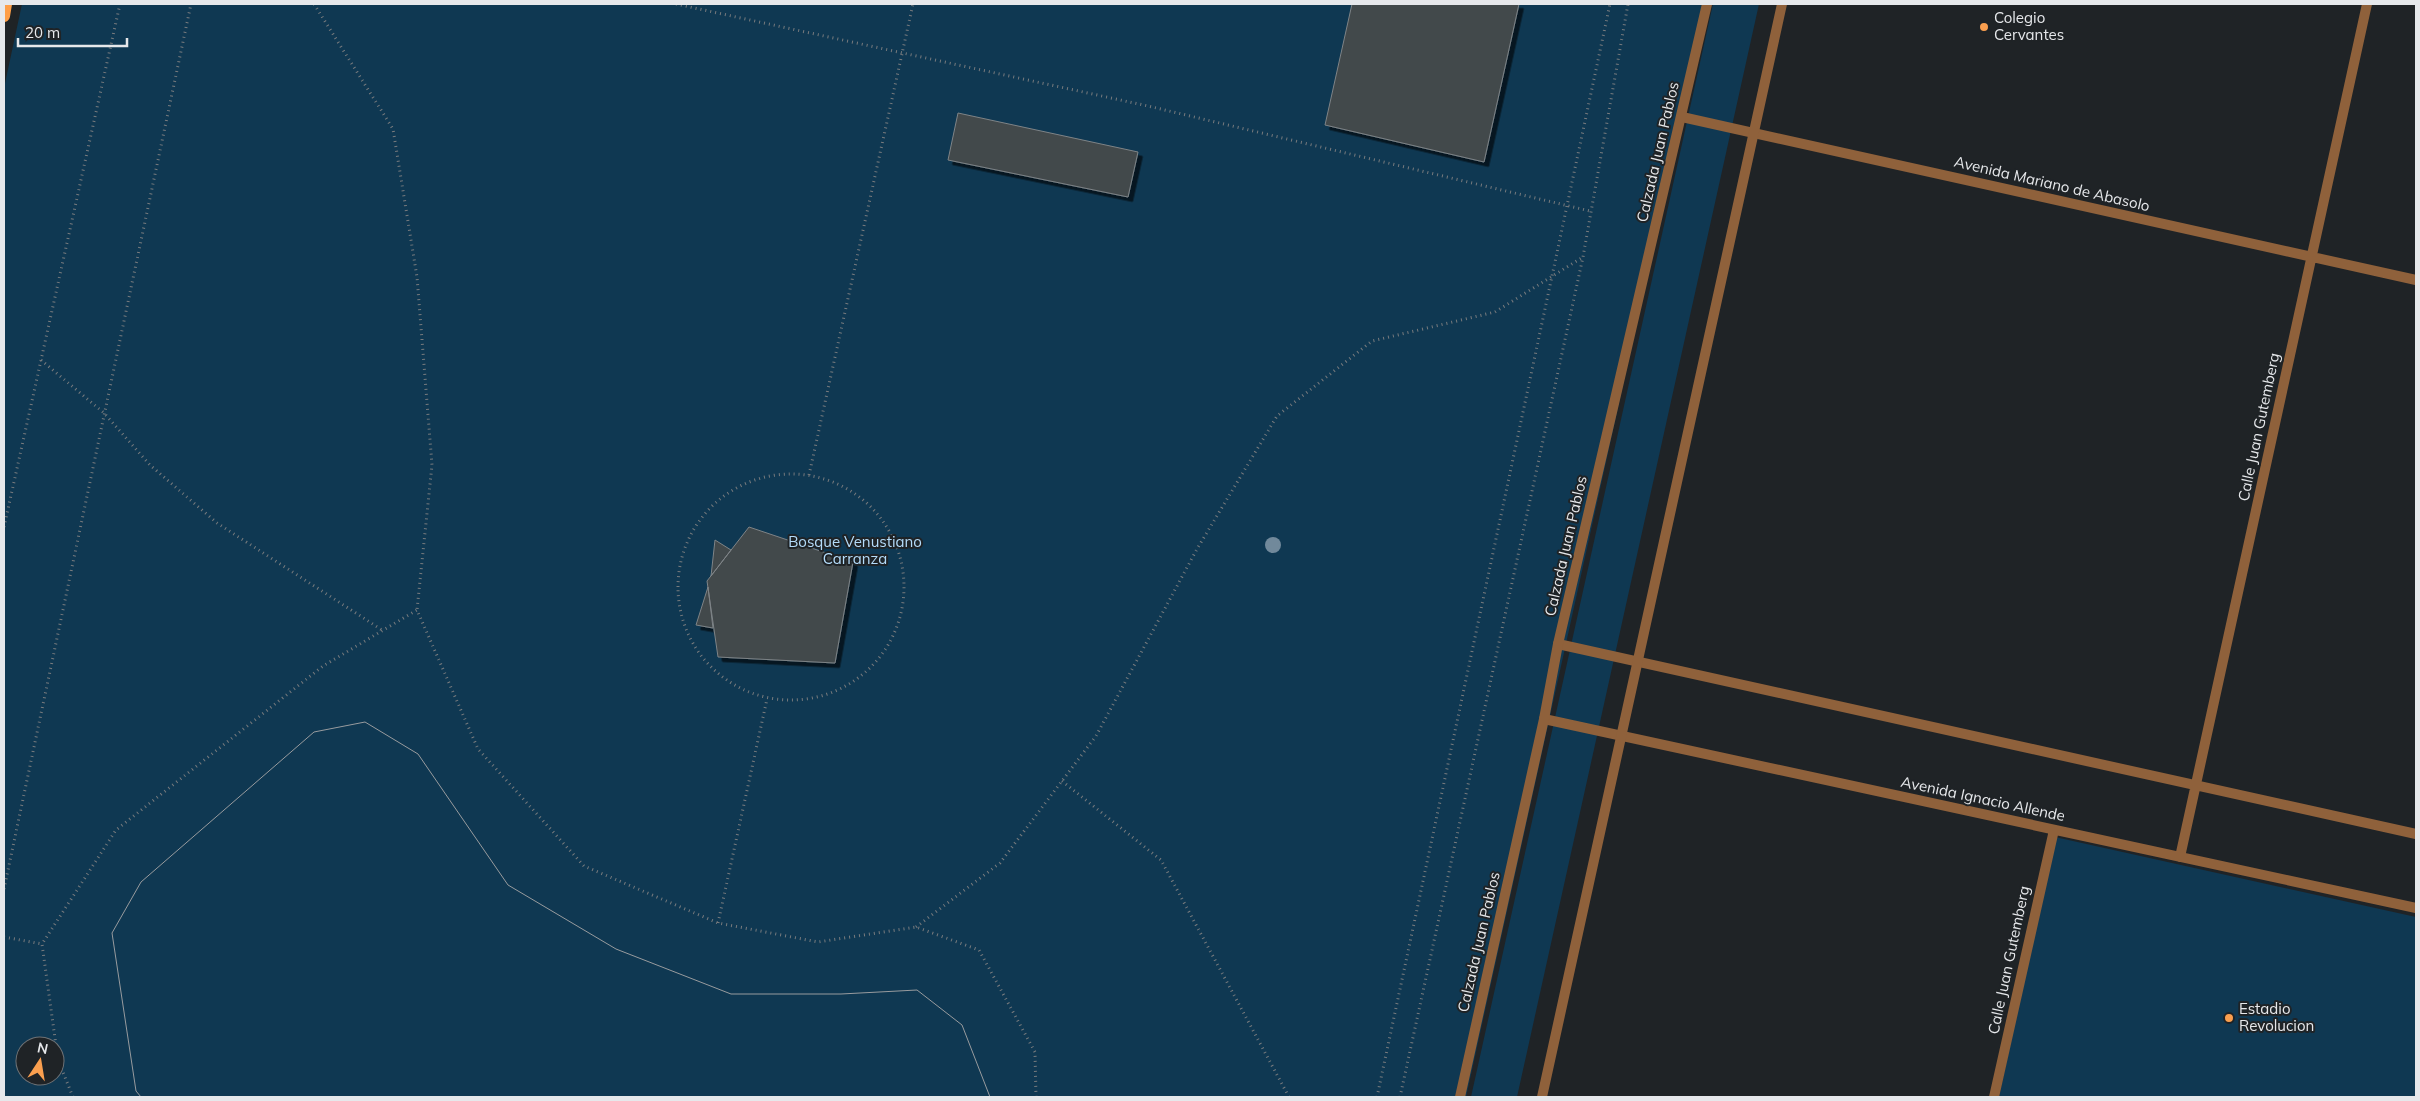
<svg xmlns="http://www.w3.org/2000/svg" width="2420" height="1101" font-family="Mulish,sans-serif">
  <defs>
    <filter id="shadow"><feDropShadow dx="4.5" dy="4.5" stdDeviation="0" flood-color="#0009"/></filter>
  </defs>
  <rect width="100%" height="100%" fill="#1f2326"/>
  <path fill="#0f3852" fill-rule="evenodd" d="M22,4H1707L1466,1097H4V88ZM25,1046H55V1076H25Z
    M1713,4H1759L1517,1097H1471Z
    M2055,837L2416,917V1097H1999Z"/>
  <path fill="#43484b" stroke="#7e8487" filter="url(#shadow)" d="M1352,4H1519L1484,162L1325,125Z
    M958,113L1138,152L1128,197L948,160Z
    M749,527L853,562L835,663L718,657L707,581Z
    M715,540L731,550L711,576Z
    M708,587L713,628L696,625Z"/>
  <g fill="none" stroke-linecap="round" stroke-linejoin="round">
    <path stroke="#787b7e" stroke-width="3" stroke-dasharray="1 4" stroke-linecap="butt" d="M314,4L393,129L417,277L432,465L417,610
      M676,4L1148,106L1590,211
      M41,360L104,413L150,465L217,523L382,630
      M678 587a113 113 0 1 1 226 0a113 113 0 1 1-226 0Z
      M809,475L913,4
      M4,527L120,4
      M1062,781L1161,860L1289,1097
      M4,889L191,4
      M718,923L767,699
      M916,927L1000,863L1096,736L1197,549L1277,416L1372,341L1495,312L1583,257
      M4,937L42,944
      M73,1097L58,1060L42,944L116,830L323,666L417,610L478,749L584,866L718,923L818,942L916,927L979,950L1035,1052L1036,1097
      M1377,1097L1610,4
      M1400,1097L1583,257L1628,4"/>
    <path stroke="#8f613b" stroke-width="10" d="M1682,117L2416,280
      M1558,644L2416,834
      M1544,719L2416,908
      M2180,857L2367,4
      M1994,1097L2054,830"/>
    <path stroke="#8f613b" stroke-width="10" d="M1460,1097L1544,719L1558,644L1707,4
      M1542,1097L1782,4"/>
    <path stroke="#fe9e47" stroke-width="12" d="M4,16L6,4"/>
    <path stroke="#989b9e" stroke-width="1" d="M141,1097L136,1091L112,933L141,882L314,732L365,722L418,754L508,885L616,949L731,994H841L917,990L962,1025L990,1097"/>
  </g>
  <circle fill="#71899b" cx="1273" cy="545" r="8"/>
  <g fill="#fa9f4f" stroke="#1f2326" stroke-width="2">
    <circle cx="1984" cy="27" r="5"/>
    <circle cx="2229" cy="1018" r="5"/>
  </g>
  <g text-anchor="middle" stroke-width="4" stroke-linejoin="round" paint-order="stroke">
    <g font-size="15" fill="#e6e8eb" stroke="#1f2326" text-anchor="start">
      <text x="1994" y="23">Colegio<tspan x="1994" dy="17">Cervantes</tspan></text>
      <text x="2239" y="1014">Estadio<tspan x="2239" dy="17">Revolucion</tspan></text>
    </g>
    <g font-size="15" fill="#e6e8eb" stroke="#1f2326">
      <text transform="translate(1658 152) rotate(-77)" y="5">Calzada Juan Pablos</text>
      <text transform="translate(2052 184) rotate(13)" y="5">Avenida Mariano de Abasolo</text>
      <text transform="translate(2259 427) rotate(-78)" y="5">Calle Juan Gutemberg</text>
      <text transform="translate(1566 546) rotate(-77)" y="5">Calzada Juan Pablos</text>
      <text transform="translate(1983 799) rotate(12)" y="5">Avenida Ignacio Allende</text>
      <text transform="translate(1479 942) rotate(-77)" y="5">Calzada Juan Pablos</text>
      <text transform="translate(2009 960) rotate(-78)" y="5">Calle Juan Gutemberg</text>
    </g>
    <g font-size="15" fill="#b4dcfa" stroke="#1f2326">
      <text x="855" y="547">Bosque Venustiano<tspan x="855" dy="17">Carranza</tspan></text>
    </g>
  </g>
  <rect width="2420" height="1101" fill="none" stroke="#e6e8eb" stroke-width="10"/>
  <g transform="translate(40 1061) rotate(12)"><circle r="24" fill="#1f2326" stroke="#6f7275"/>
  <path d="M0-4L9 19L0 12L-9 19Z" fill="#fa9f4f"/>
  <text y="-8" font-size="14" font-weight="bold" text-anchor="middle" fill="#e6e8eb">N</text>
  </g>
  <path d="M18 38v8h109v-8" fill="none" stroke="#e6e8eb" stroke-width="2.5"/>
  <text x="25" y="38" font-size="15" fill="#e6e8eb" stroke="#1f2326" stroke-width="4" paint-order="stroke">20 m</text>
</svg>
